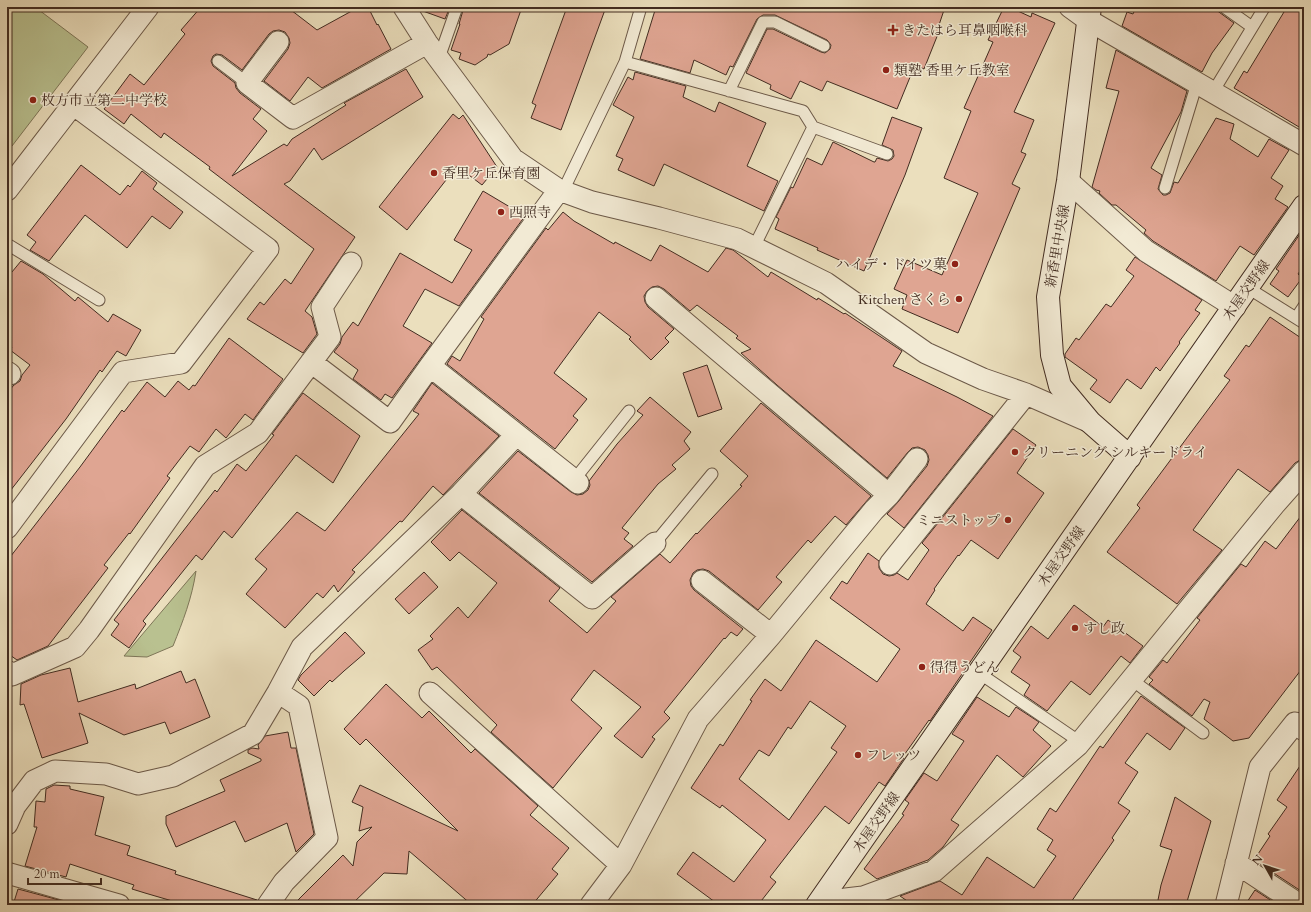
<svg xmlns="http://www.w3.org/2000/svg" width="1311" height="912" font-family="Cardo,'Noto Serif JP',serif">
  <rect width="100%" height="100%" fill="#ebdfbd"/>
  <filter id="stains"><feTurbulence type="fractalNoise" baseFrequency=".005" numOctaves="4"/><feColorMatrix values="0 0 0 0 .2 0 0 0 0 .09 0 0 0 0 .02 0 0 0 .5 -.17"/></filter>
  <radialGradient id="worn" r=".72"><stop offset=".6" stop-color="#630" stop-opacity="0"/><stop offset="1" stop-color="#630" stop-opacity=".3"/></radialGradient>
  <path fill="#b9c190" stroke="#7e7658" d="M7,7H35L88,47L12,146L7,142Z
    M196,571C192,598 183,621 173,646L147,657L124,656Z"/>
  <path fill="#dfa592" stroke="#422c21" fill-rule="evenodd" d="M201,7H287L317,30L359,7H368L377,25L378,24L391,49L322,88L308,77L290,101L264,81L288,49L290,43L289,38L285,32L279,30L273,31L269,34L242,70L222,55L216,54L213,56L211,61L213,66L235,83L236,88L240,93L261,109L253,119L267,131L232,176L284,144L287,146L292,139L346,105L344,103L406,69L423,97L322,160L314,148L290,181L284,184L355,237L305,311L312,317L317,334L303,353L247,319L260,302L264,305L285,279L291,284L314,249L209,169L210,167L164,133L161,138L131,114L124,124L104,109L130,74L144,85L185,34L181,30Z
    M420,7H450L445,19L420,10Z
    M464,7H522L509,44L490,55L488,54L487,57L475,65L459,59L461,53L451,50L460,24H459Z
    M567,7H606L561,130L531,118L536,105L532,103Z
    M656,7H945L938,28L940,29L924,69L915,65L897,109L827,81L822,91L800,81L791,99L770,89L771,85L746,73L767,29H773L821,52L825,53L830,49L831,45L827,40L775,15H763L757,19L733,67L730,66L726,75L694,60L690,73L640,59Z
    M1004,7H1009L1031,17L1032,13L1055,23L1014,112L1034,120L1021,152L1026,154L1012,184L1020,188L958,333L902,309L907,295L894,289L907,260L942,275L978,193L944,178L971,111L964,108L993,42L988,40Z
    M1136,7H1212L1234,23L1212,53L1202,72L1122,26L1127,12L1133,14Z
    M1287,7H1304V130L1234,88L1244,71L1247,73Z
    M1116,50L1187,91L1181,112L1151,168L1162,175L1158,189L1163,195H1166L1170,193L1174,182L1178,183L1216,118L1234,124L1230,139L1258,157L1269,139L1289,150L1271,178L1283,186L1275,199L1288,207L1254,255L1240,246L1216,281L1153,241L1144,233L1146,230L1116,205H1112L1099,193L1100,191L1096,190L1092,187L1119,91L1106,88Z
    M635,72L686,86L683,97L715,112L719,102L766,123L747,166L778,181L764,211L664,164L654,186L618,170L623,159L616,156L634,117L613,105L628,77L633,80Z
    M453,114L459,119L463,115L497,167L482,185L457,166L407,230L379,207Z
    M892,117L922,128L905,175L864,271L817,250L818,248L775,229L779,219L776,217L791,187L793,188L807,158L822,165L833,142L874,162H875L877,158L888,161L892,159L894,156L893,150L882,145Z
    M81,165L120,195L128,185L130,187L142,171L157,183L153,189L183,212L170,229L152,216L127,248L85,215L49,261L30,250L36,242L27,235Z
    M483,191L525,216L459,306L425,289L403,326L432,343L392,398L385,394L381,400L353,379L358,370L334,352L340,344L342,337L353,322L358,326L400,253L452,283L472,250L454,240Z
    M563,212L574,221L614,244L615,242L651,261L660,245L708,272L726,248L733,250L768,277L771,272L817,300L818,298L844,314L845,313L902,351L893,366L957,397L993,416L904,528L887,514L898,502L927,466L929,460L928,455L925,450L918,447L912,448L908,452L887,478L777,385L741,353L751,349L736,338L738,336L697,305L690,311L664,289L658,286L652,287L647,291L644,296L645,302L648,307L674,329L665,338L669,342L651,360L629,339L631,337L599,312L554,373L587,399L573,416L578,420L555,449L447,364L452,356L460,361L484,319L481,317L546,228L548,230Z
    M1304,228V265L1298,274L1302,278L1288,297L1270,284L1279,271L1276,269Z
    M1135,257L1202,300L1195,310L1200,313L1179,342L1180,343L1160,371L1156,367L1141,389L1127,379L1110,403L1090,389L1097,380L1065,357V354L1076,338L1079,340L1106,304L1111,307L1134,276L1126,270Z
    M21,261L43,274L75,301L78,297L108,322L113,314L141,330L126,356L117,351L102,372L100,370L66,419L7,495V393L14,385L20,381L22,375L30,365L10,350L12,347L7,342V278Z
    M1270,317L1304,340V459L1300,460L1295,463L1270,492L1238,469L1193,530L1222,550L1177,604L1107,552L1140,508L1137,505L1230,380L1224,376L1246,345L1249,347Z
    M229,338L283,379L253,420L245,414L226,438L216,429L199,452L190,446L167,476L170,478L130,534L129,533L104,565L108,568L48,646L17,660L7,653V561L80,467L122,410L124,412L147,382L165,397L178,381L189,390L193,385L195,386Z
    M707,365L722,409L698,417L683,373Z
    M432,383L499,436L443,495L433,486L402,522L400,521L352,570L355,572L338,592L334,585L323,598L317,593L285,628L246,594L267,569L255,559L297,512L325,531L419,414L413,411Z
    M303,393L360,436L333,483L296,455L232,538L224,531L202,560L196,555L143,621L146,624L129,648L111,635L119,624L114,620L215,490L217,492L237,464L246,471L274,435L272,434Z
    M650,397L691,432L684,441L690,449L672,465L676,469L658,484L622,528L629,533L624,539L633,546L592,582L479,493L518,451L571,492L577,495L583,494L588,490L590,485L589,481L617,444L643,415L637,411Z
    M761,403L871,496L846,525L835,516L811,543L808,540L776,577L782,582L758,610L709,571L703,569L697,570L693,573L690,580L691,586L694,590L743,629L737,636L731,632L725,639L724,638L664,712L670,718L652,737L655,739L642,758L614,736L641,707L594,670L571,700L602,728L553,788L491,732L497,725L437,667L432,670L418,650L433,639L430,636L458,607L468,618L497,583L459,552L450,561L431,542L462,510L560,588L549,601L587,633L616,601L611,597L660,554L670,563L696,533L697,534L742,486L740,485L748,476L720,451Z
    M1013,429L1036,445L1017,473L1044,493L998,559L971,540L959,556L958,555L934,589L935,590L926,604L963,631L973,617L992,630L930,721L929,720L902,758H904L885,786L879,782L849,824L825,806L770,877L776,882L758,905H719L677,874L693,852L734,882L766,840L722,805L720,808L691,788L720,744L723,746L752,701L750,700L765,679L781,691L816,640L877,682L900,649L830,598L842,581L847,584L868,553L879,561V568L883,574L889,576L894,575L897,573L908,580L929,550L922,543ZM810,701L846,726L831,748L837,752L789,820L739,779L759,750L769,756L788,727L791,729Z
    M1304,512V666L1249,738L1233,741L1204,719L1210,702L1204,699L1192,716L1149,684L1153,680L1149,677L1163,660L1167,663L1200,620L1197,618L1241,564L1246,567L1265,541L1276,549Z
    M424,572L438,587L409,614L395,599Z
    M1074,605L1103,627L1108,620L1143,646L1130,663L1121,656L1090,695L1071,681L1047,711L1024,695L1030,685L1011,672L1021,657L1013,651L1031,626L1048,639Z
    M345,632L365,653L344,671L332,682L330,680L314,696L298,680L301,675Z
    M70,668L78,702L135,684L136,689L181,671L186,683L195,679L210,717L170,734L165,722L124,735L79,713L88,743L42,758L24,704L20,705L21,684L41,675Z
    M386,684L422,718L429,711L471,753L475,749L538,806L530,815L569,848L552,869L558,874L532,905H472L409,851L407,874L384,873L351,905H293L343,855L353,866L357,842L372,827L359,831L363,807L352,802L360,785L458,831L366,739L360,745L344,729Z
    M1141,696L1185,728L1170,750L1147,733L1125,763L1138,772L1118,803L1130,811L1112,838L1114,840L1069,905H913L900,896L940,881L962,895L987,857L1034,888L1056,856L1047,850L1053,840L1037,829L1050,808L1056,812L1100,746L1103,748Z
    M977,697L1009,717L1016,707L1039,722L1033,730L1051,746L1023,777L997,755L951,820L959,825L943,847L928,860L877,879L864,869L904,815L902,814L909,803L905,800L924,773L937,781L964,741L952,734Z
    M288,732L291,748H296L314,834L296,852L287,823L245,842L235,821L176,847L166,824V816L225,791L220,780L261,761V759L248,753V750L252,748L259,749L258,745L265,736Z
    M1304,760V893L1254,860L1270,836L1268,834L1287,807L1277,800Z
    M54,785L70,786V789L104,797L95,835L130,846L127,855L176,871L175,874L257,900L256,905H186L145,893L132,889L134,885L70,864L66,877L25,866L37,827H34L36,801L45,802L46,789Z
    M1175,797L1211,821L1186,905H1157L1161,885L1172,850L1160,846Z
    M18,889L59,900L57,905H13Z
    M1255,890L1278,905H1245Z"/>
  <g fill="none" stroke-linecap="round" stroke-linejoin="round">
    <defs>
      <path id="lane" d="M1224,7L1252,27
        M439,58L457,7
        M218,61L247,83
        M625,62L803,111L813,127L754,247
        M729,91L763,22H775L824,46
        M1213,92L1264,8
        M813,127L887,154
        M1165,188L1197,83
        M563,191L625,62L641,7
        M7,244L99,300
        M1248,288L1304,323
        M1296,318L1304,306
        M574,480L629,411
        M655,543L712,474
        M979,673L1080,742
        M1132,680L1203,733"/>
      <path id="street" d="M404,7L427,43L513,159L559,190L592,202L659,218L737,239L826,283L926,353L983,379L1026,394L1090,422
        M1070,7L1088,20L1304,145
        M278,42L247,83L293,118L427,43
        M1068,181L1146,251L1235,307
        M7,190L148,7
        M656,298L889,495
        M311,362L390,422L430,366L559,190
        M430,366L578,483
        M7,372L10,374
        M461,494L592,598L655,543
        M7,528L123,372L181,363L268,249L73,104
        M890,564L1026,394
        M702,581L771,635
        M7,671L12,675L75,647L89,630L205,466L258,433L330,337L322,307L351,263
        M430,693L621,865
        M7,824L15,806L34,781L55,771L106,774L138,784L173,776L253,734L278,692L302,647L461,494L516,435
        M1236,863L1300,905
        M7,873L119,905
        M820,902L863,897L934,871L1078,745L1274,505L1304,471
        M268,905L284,882L327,838L299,706L278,692
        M591,905L621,865L698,719L771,635L874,510L889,495L917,459
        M1226,905L1260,767L1295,723L1304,730"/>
      <path id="secondary" d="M1090,7L1068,181L1048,297L1052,355L1060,386L1090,422L1130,457
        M817,905L1304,206"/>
    </defs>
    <use href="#lane" stroke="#6c5948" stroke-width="13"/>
    <use href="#street" stroke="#6c5948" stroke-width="23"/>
    <use href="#secondary" stroke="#422c21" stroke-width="24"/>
    <use href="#lane" stroke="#f2ead4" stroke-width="11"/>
    <use href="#street" stroke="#f2ead4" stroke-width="21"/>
    <use href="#secondary" stroke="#f2ead4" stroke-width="22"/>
  </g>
  <g fill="#8f2418" stroke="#f2ead4" stroke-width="1.5">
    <path d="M891 24h4v4h4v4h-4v4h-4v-4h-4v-4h4z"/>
    <circle cx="886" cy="70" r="4"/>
    <circle cx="33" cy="100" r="4"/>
    <circle cx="434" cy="173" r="4"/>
    <circle cx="501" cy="212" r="4"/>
    <circle cx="955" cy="264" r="4"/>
    <circle cx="959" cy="299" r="4"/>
    <circle cx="1015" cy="452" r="4"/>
    <circle cx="1008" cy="520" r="4"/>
    <circle cx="1075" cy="628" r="4"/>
    <circle cx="922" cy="667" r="4"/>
    <circle cx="858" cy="755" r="4"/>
  </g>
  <g text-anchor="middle" stroke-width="3" stroke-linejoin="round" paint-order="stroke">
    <g font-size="14" fill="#422c21" stroke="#f2ead4" text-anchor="start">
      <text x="902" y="35">きたはら耳鼻咽喉科</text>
      <text x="894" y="75">類塾 香里ケ丘教室</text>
      <text x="41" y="105">枚方市立第二中学校</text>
      <text x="442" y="178">香里ケ丘保育園</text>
      <text x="509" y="217">西照寺</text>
      <text x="947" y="269" text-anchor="end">ハイデ・ドイツ菓</text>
      <text x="951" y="304" text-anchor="end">Kitchen さくら</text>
      <text x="1023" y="457">クリーニング シルキードライ</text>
      <text x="1000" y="525" text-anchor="end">ミニストップ</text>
      <text x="1083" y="633">すし政</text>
      <text x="930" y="672">得得うどん</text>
      <text x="866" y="760">フレッツ</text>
    </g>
    <g font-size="14" fill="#422c21" stroke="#f2ead4">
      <text transform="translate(1057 246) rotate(-80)" y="5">新香里中央線</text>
      <text transform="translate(1246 290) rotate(-55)" y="5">木屋交野線</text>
      <text transform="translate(1061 556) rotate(-55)" y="5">木屋交野線</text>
      <text transform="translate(876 822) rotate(-55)" y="5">木屋交野線</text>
    </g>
  </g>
  <rect width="1311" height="912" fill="none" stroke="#ebdfbd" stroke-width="24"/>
  <rect x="8" y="8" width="1295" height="896" fill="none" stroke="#422c21" stroke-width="2"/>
  <rect x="12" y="12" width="1287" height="888" fill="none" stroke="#422c21"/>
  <g transform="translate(1265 866) rotate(309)" stroke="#f2ead4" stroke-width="3" paint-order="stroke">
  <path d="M0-3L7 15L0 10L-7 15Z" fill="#422c21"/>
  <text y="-6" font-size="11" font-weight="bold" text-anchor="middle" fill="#422c21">N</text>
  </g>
  <path d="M28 878v6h73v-6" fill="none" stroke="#422c21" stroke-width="2"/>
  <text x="34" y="878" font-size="12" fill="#422c21" stroke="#f2ead4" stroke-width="3" paint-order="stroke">20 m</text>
  <rect width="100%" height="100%" filter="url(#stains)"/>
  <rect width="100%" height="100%" fill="url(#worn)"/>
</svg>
